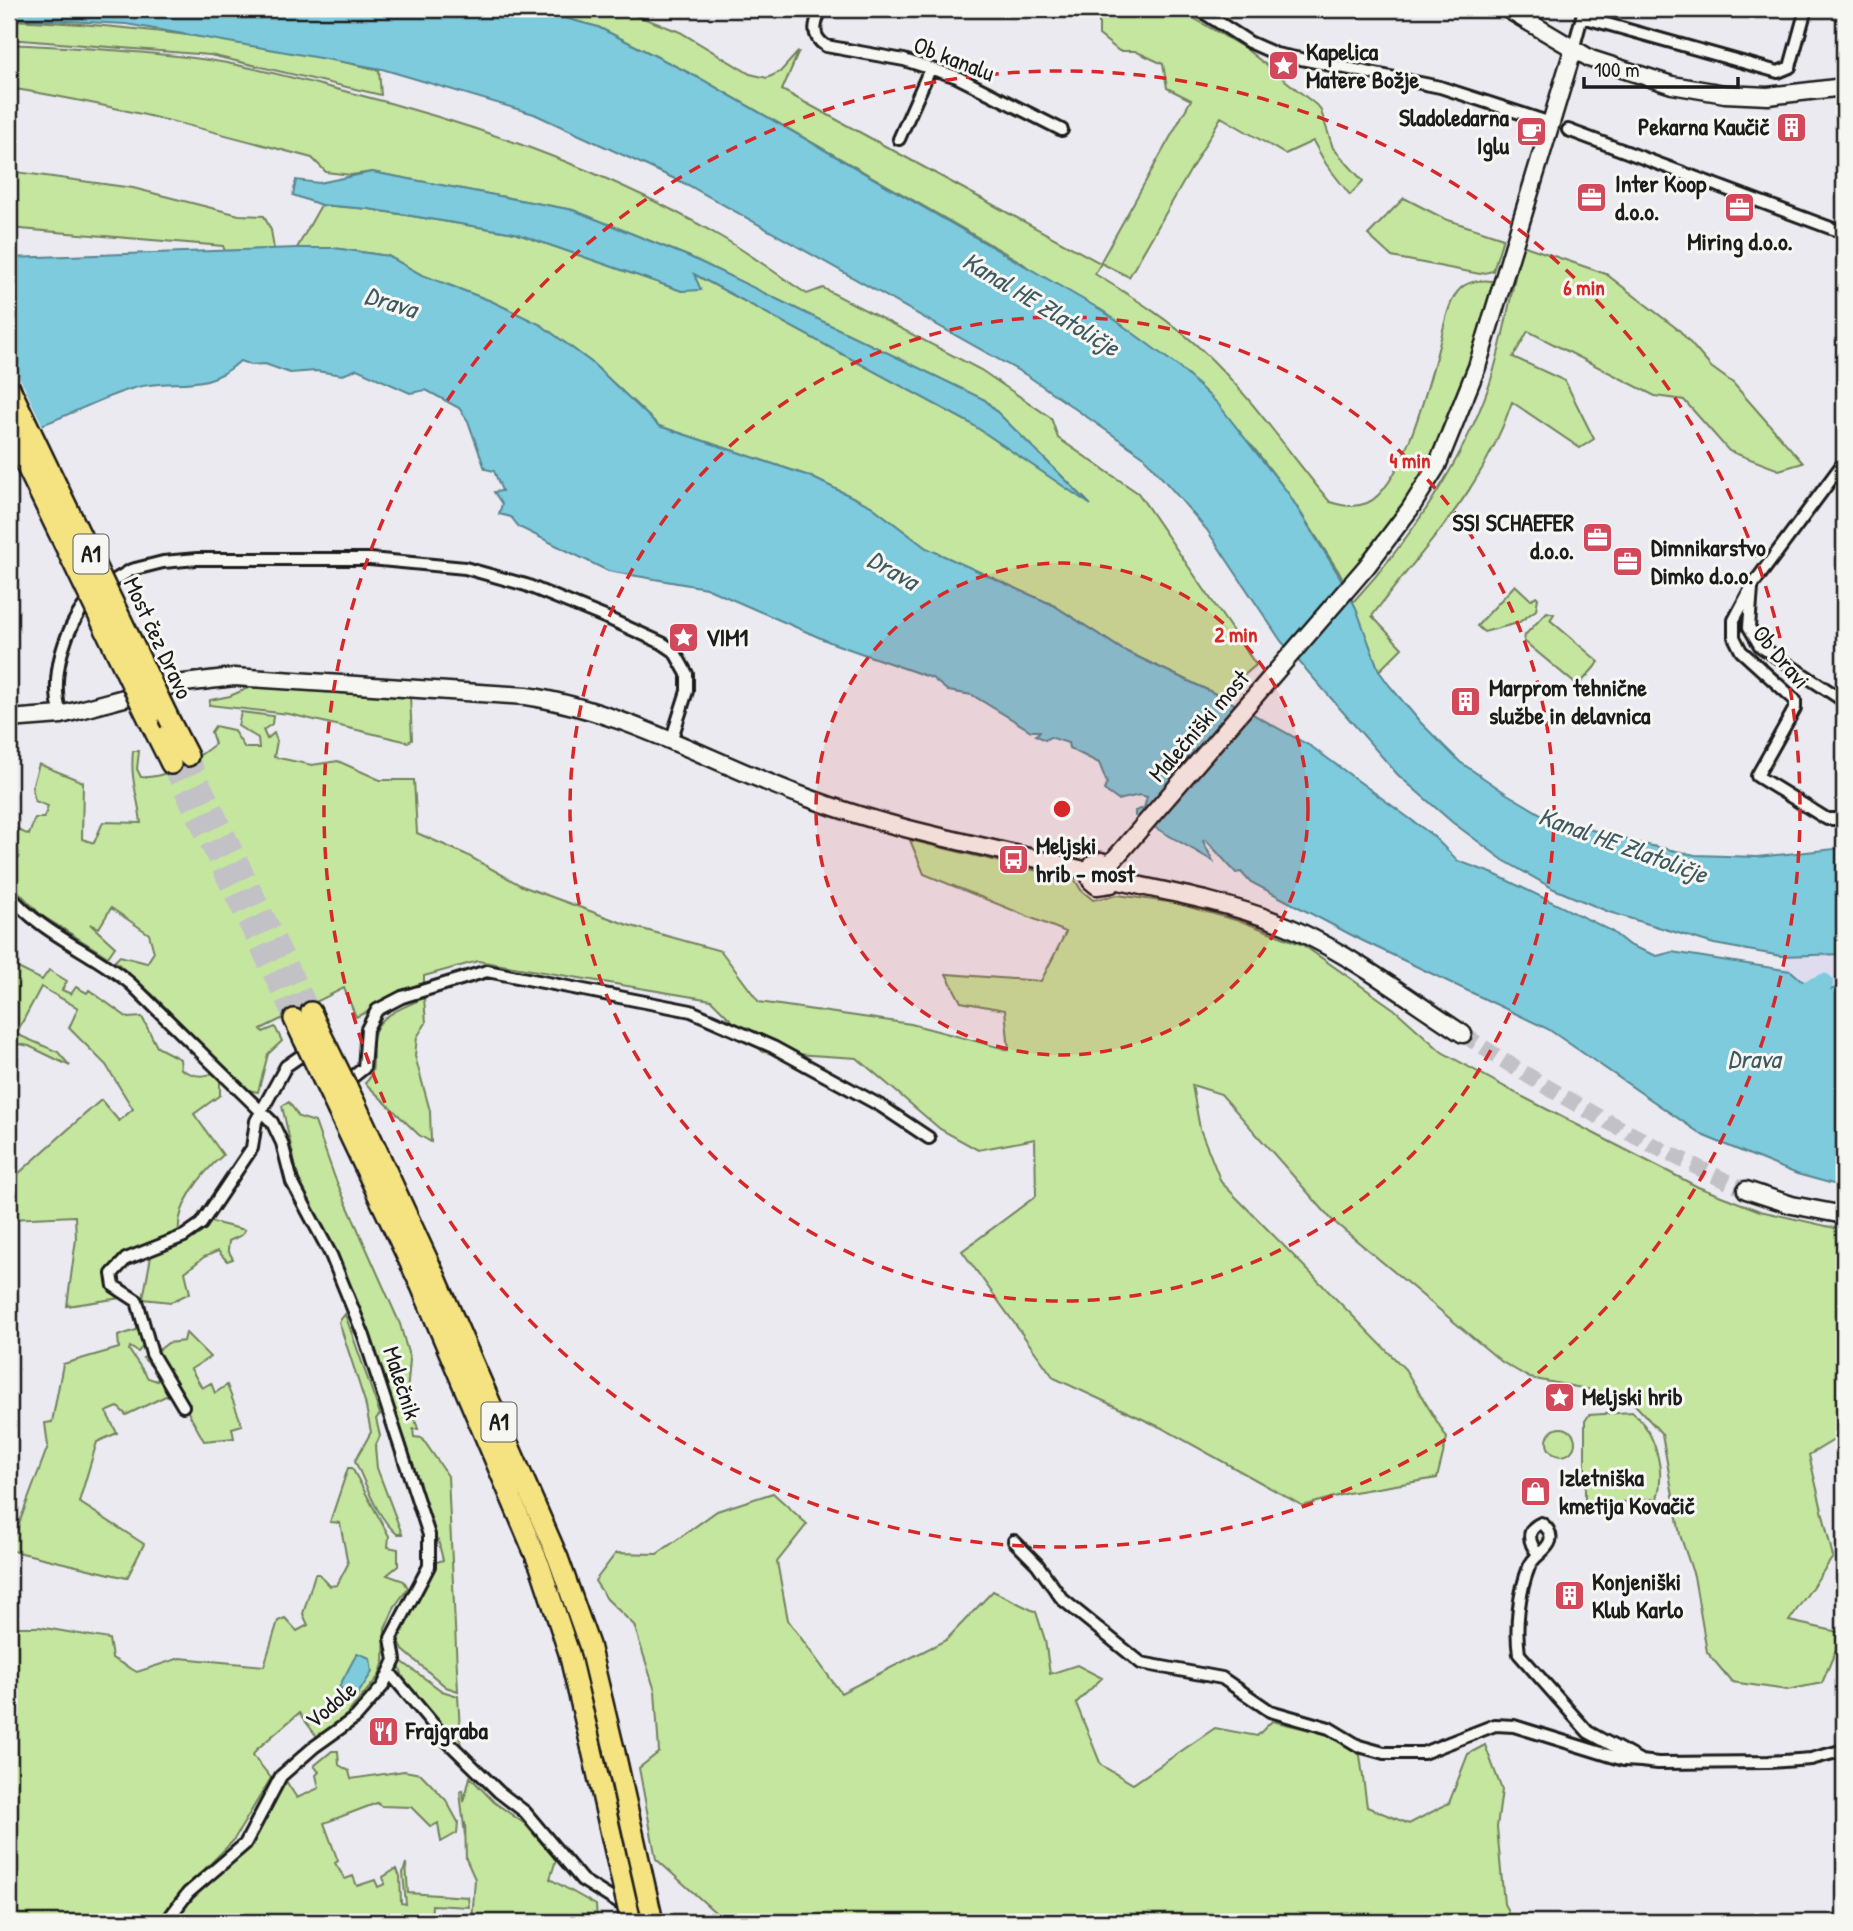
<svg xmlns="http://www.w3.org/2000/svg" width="1853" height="1931" font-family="'Patrick Hand',sans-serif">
  <rect width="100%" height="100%" fill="#eceaf1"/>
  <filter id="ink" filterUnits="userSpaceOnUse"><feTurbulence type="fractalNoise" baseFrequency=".0143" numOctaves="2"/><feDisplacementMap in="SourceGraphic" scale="14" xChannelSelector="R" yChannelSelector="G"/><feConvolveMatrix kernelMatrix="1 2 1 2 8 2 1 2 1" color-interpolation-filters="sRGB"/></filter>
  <g filter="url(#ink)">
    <path fill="#e0dcf0" d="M1844,943V998L1816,996L1784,970V946Z"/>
    <path fill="#c5e69f" stroke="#70815e" stroke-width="2" d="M531,9H619L680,32L750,74L767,78L780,72L799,51L782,90L1100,263L1191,100L1167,88L1163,64L1135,51H1119L1099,35V17L1091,9H1178L1246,49L1320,108L1333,148L1363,181L1350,195L1326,164L1313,141L1285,154L1221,117L1129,277L1101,263L1095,274C1133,297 1171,321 1203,351C1251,396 1288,452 1330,502C1343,506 1354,508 1367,503C1404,487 1431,375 1441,338C1445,322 1449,299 1461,288C1469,280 1487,279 1497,282C1477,345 1461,412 1428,469C1405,510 1375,546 1346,583L1288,493L1253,447L1021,262L703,80L598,27Z
      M9,20C136,25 256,41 379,70L381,95L210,55L9,39Z
      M9,44C77,48 147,51 215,61C258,68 301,80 344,91C476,124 605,169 723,238C752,255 779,276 807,294L823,288L981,370L1051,418L1058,438L1138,493L1256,665L1220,696L1123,650L1053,605L926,548L871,506L809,476L659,426L591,362L541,325L491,301L422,275L388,256L334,248H297L321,205L369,209L515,233L682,291L692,273L970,423L1087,501L985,400L690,257L573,210L372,172L351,175L326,172L312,158C212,131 112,104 9,88Z
      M9,171L133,188L239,215L264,216L271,230L274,249L225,251L223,246L9,228Z
      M1404,198L1445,219L1503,238L1493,271L1480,274L1392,257L1368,235Z
      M1522,245L1606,274L1680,331L1711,367L1733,383L1803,463L1779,470L1729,451L1684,400L1655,396L1528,331L1513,357L1565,381L1594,439L1580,448L1512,402C1481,494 1428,541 1372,616L1402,648L1379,671L1353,602C1409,541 1461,465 1489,386C1504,341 1511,291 1522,245Z
      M1515,585L1531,600L1536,596L1538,598L1536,610L1518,623L1484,632L1477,626Z
      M1547,612L1554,614L1550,620L1599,662L1578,686L1524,641L1525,635Z
      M257,684L410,695L412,740L408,742L289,714L209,705L210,700L230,696Z
      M241,712L273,716L272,724L263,730L267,739L274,733L277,741L274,757L312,765L338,761L380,780H414L417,833L465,854L522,886L628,925L721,951L759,1002L911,1024L1009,1050L1005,1010L961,1002L946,974L1041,981L1066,932L924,874L910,840L1075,880L1081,890L1093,900L1118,895L1175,903L1246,923L1303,945L1394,1009L1442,1052L1523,1097L1698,1187L1760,1211L1844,1230V1434L1809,1455L1833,1557L1789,1621L1843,1633L1822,1683L1787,1690L1732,1682L1707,1652L1694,1576L1680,1535L1662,1434L1628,1397L1530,1378L1502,1362L1332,1220L1221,1094L1192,1085L1200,1129L1221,1182L1405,1369L1447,1438L1437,1478L1348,1493L1303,1506L1164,1429L1054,1378L962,1251L1036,1196L1035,1139L978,1150L940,1129L857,1058L763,1052L711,1000L478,961L424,976V985L356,1017L344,988L261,1029L263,1032L275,1027L282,1041L268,1054L258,1092L248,1090L153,995L115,961L120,956L147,963L154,952L149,934L111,908L99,928L90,924L115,947L108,957L41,915L9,882V852L11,860L19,858L16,847L9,849V835L14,828L29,835L35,818H44L48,806L35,801L32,787L39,764L83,782L82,839L94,843L103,822L141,823C138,795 130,781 133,751H139L137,769L141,777C166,779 196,759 215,744L211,732L215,726L233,730L245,748H259L258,738L238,726Z
      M9,967L13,972L18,968L42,980L49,970L67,981L62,990L71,994L76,987L87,993L89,990L128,1018L142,1017L157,1047L180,1059L181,1069C191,1075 203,1079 214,1072L220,1081V1095L194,1114L223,1155C202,1173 175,1206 179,1235L111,1269L108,1282L127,1297L67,1306L76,1239L75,1216L9,1219V1182L101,1100L119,1121L133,1109L106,1065L69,1028L78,1008L41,987L16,1034L58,1052L70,1066L29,1046L9,1042Z
      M424,998L426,1023L417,1037L415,1056L430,1111L431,1142L419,1135L365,1083C383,1070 361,1036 385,1018C396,1009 411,1004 424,998Z
      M289,1102L299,1117L315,1122L335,1178L400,1324L410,1360L407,1393L418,1429H413L414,1437L422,1438L448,1476L458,1691L446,1687L403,1650C386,1620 427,1591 434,1563L443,1560L438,1540L433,1538L315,1213L298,1177L282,1106Z
      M208,1221L245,1230L242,1235L229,1241L228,1250L233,1259L227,1261L218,1251L204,1257L185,1272L190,1293L171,1302L143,1299L152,1251Z
      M345,1314L380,1414L376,1419L380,1436L375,1447L377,1468L402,1534H397C376,1516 367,1486 355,1461L371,1432L365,1402L339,1322Z
      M142,1328L145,1344L138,1352L130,1347L129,1350L148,1378L157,1381L159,1374L143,1358L149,1355L172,1393L126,1415L118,1407L106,1412L117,1433L97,1442L79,1502L144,1544L127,1578L9,1550L48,1446L45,1423L52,1422L63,1364L119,1348L118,1336Z
      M186,1333L210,1357L191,1369L202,1388L211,1383L215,1393L227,1385L242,1425L232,1428L234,1438L204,1441L155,1353L168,1343L184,1341Z
      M1632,1412C1655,1431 1666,1470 1657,1499L1585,1505V1421L1589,1415Z
      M1547 1442a14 14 0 1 1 28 0a14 14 0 1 1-28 0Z
      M348,1468H352L389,1536L388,1547L398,1549V1566L387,1575L404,1581L408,1588L395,1606L385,1629L384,1661L379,1676L339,1724L318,1738L299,1713L256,1750L253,1755L271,1778L233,1841L172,1902L158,1922H9V1627H39L109,1639L112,1658L137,1672L180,1658L264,1666L278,1621L285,1618L297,1631L308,1625L303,1614L315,1574H319L330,1586L337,1585L348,1564L340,1523L330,1522Z
      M773,1493L807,1524L777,1562L788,1620L841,1693L946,1640L993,1591L1036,1612L1045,1640L1050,1674L1077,1665L1102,1678L1076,1703L1101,1765L1133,1784L1215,1728L1257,1736L1272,1721L1327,1734L1360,1755L1367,1807L1409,1824L1449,1803L1468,1754L1485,1745L1502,1790L1497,1827L1504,1904L1514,1922H726L656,1859L639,1768L659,1752L655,1691L634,1625L607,1599L595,1581L616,1553L657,1554L717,1511Z
      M397,1658L442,1691L458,1696L461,1749L406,1687Z
      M332,1751H338L339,1765L349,1771L351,1779L404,1771L421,1774L446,1800L458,1822L457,1833L441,1842L438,1823L431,1827L411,1807L381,1806L377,1803L324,1823L338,1861L335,1863L345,1879L353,1876L357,1886L375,1880L378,1887L385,1884L383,1877L396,1869L400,1876L401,1903L406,1904L403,1873L406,1863L408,1893L468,1897L469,1907L432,1905L431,1922H171L236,1852L284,1778L297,1798L319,1788L316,1775L319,1772L314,1766Z
      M470,1777L494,1802L525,1824L556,1860L550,1879L596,1905L597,1922H472L475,1879L466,1859L465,1822V1836L460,1792L463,1790L464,1802Z"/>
    <path fill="#7ecbdd" stroke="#578590" stroke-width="2" d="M9,9H531L598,27L703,80L1103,311L1179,367L1218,404L1288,493L1340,577L1356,608L1379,671L1389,685L1421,723L1460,762L1507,794L1546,817L1638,843L1695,855L1757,857L1844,848V954L1781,956L1714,944L1609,912L1554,889L1503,860L1452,822L1398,775L1281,641L1207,530L1143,456L1028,376L688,185L534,114L382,69L126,24L9,18Z
      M372,172L573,210L690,257L985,400L1091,505L970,423L694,274L701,290L682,291L515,233L369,209L321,205L293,195L296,180L319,183Z
      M297,248H334L388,256L422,275L491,301L541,325L591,362L659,426L809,476L871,506L926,548L1053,605L1123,650L1220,696L1312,747L1432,835L1458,861L1494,874L1610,930L1629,945L1657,956L1672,952L1791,971L1815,992L1844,987V1187L1797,1174L1704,1136L1548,1029L1361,940L1249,881L1241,872L1236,873L1206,840L1203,841L1213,861L1135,816V811L1144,808L1147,797L1140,795L1118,800L1104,790L1107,783L1099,763L1069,748L1068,743L1050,737L1045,740L1036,735L1040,731H1031L972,695L948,691L932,678L832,643L706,588L608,571L519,527L511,517L499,514L502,504L494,492L502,491L494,471L485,469L468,421L459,408L426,390L410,393L357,369L343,375L316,371L290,373L265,364L251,365L240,361C205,394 174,377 134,388C91,400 53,427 9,433V346L17,340L9,337V258Z
      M357,1653L370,1658L372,1672L356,1697L339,1687Z"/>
    <path fill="#eceaf1" d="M9,356L44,428L33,433L9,437Z"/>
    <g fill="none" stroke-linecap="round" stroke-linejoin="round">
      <path stroke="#7ecbdd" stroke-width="19" d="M1793,1002L1809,989L1824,983"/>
      <path stroke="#c2c1c6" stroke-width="16" stroke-dasharray="16 8" stroke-linecap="butt" d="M1463,1034C1552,1094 1649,1146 1746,1190"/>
      <path stroke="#c2c1c6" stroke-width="19" stroke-dasharray="19 10" stroke-linecap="butt" d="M188,756L311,1012
        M171,764L294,1019"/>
      <defs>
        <path id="street" d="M821,9C815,23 810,36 826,46L904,60L957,77L1062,130
          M1198,9L1249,42L1276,54L1440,87L1551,123
          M1582,17L1778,72L1790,67L1806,9
          M1573,50L1584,9
          M1568,130L1844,233
          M899,139L930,69
          M1844,462L1752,586L1734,620V637L1741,651L1795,700V708L1757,776L1827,819H1844
          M103,587L131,570L163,562L197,559H370L465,568L526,585L607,618L662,643L674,651L687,674V691L671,741
          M1752,588L1749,627L1760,646L1844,701
          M61,715C49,675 65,627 91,597
          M9,894C41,934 92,951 131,984L272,1122L282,1143L292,1182L331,1255L364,1336L429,1535V1566L391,1638L395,1660L383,1686L356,1717L314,1747L281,1776L245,1844L188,1893L166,1922
          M344,1084L364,1068L367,1029L377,1010L402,997L487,971L691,1011L773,1047L881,1106L929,1138
          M183,1406L152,1354L137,1301L114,1286L112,1274L126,1259L184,1236L201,1224L252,1148L256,1121L286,1066L299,1057H313
          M1014,1541L1037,1564L1062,1599L1141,1663L1222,1678L1270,1711L1329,1728L1359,1746L1384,1753H1423L1495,1725L1514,1726L1624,1760L1641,1761
          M1538,1554C1529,1543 1525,1530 1541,1523C1548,1528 1552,1533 1550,1541C1547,1551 1533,1556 1529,1567C1519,1592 1515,1626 1519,1654L1588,1732L1641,1761L1658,1763L1769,1762L1811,1759L1844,1750
          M390,1673L448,1742L499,1792L525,1812L582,1880L630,1910"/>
        <path id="secondary" d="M1507,9L1591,59L1672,85L1725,94L1768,96L1844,87
          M9,719L61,715L176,684L234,677L526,696C627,711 715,765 811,799C897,831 990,847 1080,869L1089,873L1091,881L1097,886L1111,884L1115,875L1110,864L1101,861L1093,864L1089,873
          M1110,864L1367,566L1410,509L1437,466L1477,367L1573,50
          M1113,880C1169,892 1226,902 1279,923C1341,947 1407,998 1463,1034
          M1746,1190L1792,1205L1844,1215"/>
        <path id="highway" d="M149,720L171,764
          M171,723L188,756
          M311,1012L320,1032
          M294,1019L304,1040
          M355,1103L437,1280L558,1558L589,1645L615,1753
          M338,1111L421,1286L540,1566L569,1653L592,1750"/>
      </defs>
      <use href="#street" stroke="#1c1c1c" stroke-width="16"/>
      <use href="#secondary" stroke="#1c1c1c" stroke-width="21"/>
      <use href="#highway" stroke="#1c1c1c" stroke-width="24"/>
      <use href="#street" stroke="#f6f6f2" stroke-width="10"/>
      <use href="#secondary" stroke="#f6f6f2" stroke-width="16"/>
      <use href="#highway" stroke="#f5e382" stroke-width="19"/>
      <defs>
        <path id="highway-bridge" d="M9,386L171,723
          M9,430L149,720
          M320,1032L355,1103
          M304,1040L338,1111
          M592,1750L631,1922
          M615,1753L653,1922"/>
      </defs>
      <use href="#highway-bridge" stroke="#1c1c1c" stroke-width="24" stroke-linecap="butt"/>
      <use href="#highway-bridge" stroke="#f5e382" stroke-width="19"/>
    </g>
  </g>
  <circle cx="1062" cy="809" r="246" fill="#d62828" fill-opacity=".12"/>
  <g fill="none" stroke="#d62828" stroke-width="3.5" stroke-dasharray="12 9">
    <circle cx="1062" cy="809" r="246"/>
    <circle cx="1062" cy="809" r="492"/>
    <circle cx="1062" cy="809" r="738"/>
  </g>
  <defs>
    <symbol id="sight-square" viewBox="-11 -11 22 22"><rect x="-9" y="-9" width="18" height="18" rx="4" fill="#d1495b" stroke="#f6f6f2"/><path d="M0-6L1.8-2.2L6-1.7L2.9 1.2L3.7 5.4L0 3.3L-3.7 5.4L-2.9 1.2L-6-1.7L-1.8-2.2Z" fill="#fff"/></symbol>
    <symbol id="building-square" viewBox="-11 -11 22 22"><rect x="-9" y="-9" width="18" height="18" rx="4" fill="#d1495b" stroke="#f6f6f2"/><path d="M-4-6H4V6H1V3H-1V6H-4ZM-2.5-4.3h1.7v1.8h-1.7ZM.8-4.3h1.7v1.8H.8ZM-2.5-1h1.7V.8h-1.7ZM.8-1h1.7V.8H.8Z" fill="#fff"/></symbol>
    <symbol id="cafe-square" viewBox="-11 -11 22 22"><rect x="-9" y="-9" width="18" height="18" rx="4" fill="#d1495b" stroke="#f6f6f2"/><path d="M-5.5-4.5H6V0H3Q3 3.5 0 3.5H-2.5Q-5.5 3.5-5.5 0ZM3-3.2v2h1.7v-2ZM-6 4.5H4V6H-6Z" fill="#fff"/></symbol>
    <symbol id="office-square" viewBox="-11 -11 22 22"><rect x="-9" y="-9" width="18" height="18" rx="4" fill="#d1495b" stroke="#f6f6f2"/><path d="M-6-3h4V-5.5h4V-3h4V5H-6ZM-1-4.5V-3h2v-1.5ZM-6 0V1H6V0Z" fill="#fff"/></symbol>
    <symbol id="bus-square" viewBox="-11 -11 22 22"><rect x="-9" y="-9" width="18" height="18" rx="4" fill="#d1495b" stroke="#f6f6f2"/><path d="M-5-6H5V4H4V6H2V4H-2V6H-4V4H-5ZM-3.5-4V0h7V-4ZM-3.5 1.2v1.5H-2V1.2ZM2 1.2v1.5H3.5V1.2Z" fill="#fff"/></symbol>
    <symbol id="shop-square" viewBox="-11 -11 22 22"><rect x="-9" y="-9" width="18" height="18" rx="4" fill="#d1495b" stroke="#f6f6f2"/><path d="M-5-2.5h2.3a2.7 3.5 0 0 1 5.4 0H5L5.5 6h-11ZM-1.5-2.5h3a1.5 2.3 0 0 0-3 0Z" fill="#fff"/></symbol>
    <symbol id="restaurant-square" viewBox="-11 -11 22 22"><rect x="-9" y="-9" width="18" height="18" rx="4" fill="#d1495b" stroke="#f6f6f2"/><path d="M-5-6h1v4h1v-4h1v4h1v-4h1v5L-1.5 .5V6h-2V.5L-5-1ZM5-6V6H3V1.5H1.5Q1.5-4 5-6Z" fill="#fff"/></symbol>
  </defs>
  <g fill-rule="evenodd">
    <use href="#sight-square" x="1266" y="48" width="35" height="35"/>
    <use href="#building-square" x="1774" y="110" width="35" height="35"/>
    <use href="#cafe-square" x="1514" y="114" width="35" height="35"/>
    <use href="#office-square" x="1574" y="180" width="35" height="35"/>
    <use href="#office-square" x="1722" y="190" width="35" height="35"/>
    <use href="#office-square" x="1580" y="520" width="35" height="35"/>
    <use href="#office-square" x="1610" y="544" width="35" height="35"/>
    <use href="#sight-square" x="666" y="620" width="35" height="35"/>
    <use href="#building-square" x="1448" y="684" width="35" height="35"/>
    <use href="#bus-square" x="996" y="842" width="35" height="35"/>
    <use href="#sight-square" x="1542" y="1380" width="35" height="35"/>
    <use href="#shop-square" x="1518" y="1474" width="35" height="35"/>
    <use href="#building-square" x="1552" y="1578" width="35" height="35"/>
    <use href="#restaurant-square" x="366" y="1714" width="35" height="35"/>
  </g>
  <g text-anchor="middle" stroke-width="6" stroke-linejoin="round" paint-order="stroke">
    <g fill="#f6f6f2" stroke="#5d5d5c" stroke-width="2">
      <rect x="73.5" y="534.5" width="35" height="39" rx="5"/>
      <rect x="481.5" y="1402.5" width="35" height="39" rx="5"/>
    </g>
    <g font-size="23" font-weight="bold" fill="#1c1c1c">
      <text x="91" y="562">A1</text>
      <text x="499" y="1430">A1</text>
    </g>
    <g font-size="24" font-weight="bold" fill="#1c1c1c" stroke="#f6f6f2" text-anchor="start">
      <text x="1306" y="60">Kapelica<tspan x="1306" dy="28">Matere Božje</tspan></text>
      <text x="1509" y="126" text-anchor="end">Sladoledarna<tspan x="1509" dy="28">Iglu</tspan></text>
      <text x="1769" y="135" text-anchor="end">Pekarna Kaučič</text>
      <text x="1615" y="192">Inter Koop<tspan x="1615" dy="28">d.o.o.</tspan></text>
      <text x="1740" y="250" text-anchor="middle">Miring d.o.o.</text>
      <text x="1574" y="531" text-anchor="end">SSI SCHAEFER<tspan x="1574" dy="28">d.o.o.</tspan></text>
      <text x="1651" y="556">Dimnikarstvo<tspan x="1651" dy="28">Dimko d.o.o.</tspan></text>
      <text x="706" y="646">VIM1</text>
      <text x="1489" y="696">Marprom tehnične<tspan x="1489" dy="28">službe in delavnica</tspan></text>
      <text x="1036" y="854">Meljski<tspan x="1036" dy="28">hrib - most</tspan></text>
      <text x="1582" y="1405">Meljski hrib</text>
      <text x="1559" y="1486">Izletniška<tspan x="1559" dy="28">kmetija Kovačič</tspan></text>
      <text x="1592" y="1590">Konjeniški<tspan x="1592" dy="28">Klub Karlo</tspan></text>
      <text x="406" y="1739">Frajgraba</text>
    </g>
    <g font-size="24" fill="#1c1c1c" stroke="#f6f6f2">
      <text transform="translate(954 59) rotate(21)" y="8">Ob kanalu</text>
      <text transform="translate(158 638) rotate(65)" y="8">Most čez Dravo</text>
      <text transform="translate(1781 657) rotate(50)" y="8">Ob Dravi</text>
      <text transform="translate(1199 726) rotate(-49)" y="8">Malečniški most</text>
      <text transform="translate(402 1383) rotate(72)" y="8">Malečnik</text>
      <text transform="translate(331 1705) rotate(-40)" y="8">Vodole</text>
    </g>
    <g font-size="26" font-style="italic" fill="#3e5960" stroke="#f6f6f2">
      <text transform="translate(391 302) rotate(17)" y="9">Drava</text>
      <text transform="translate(1041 304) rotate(31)" y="9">Kanal HE Zlatoličje</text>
      <text transform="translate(893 570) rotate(30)" y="9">Drava</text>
      <text transform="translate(1623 845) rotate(20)" y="9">Kanal HE Zlatoličje</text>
      <text x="1754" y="1068">Drava</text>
    </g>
  </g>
  <circle cx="1062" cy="809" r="10" fill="#d62828" stroke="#f6f6f2" stroke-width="3.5"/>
  <g font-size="21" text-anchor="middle" font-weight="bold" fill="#d62828" stroke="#f6f6f2" stroke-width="6" stroke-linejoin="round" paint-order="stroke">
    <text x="1584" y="295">6 min</text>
    <text x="1410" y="468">4 min</text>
    <text x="1236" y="642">2 min</text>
  </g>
  <rect width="1853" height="1931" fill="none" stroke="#f6f6f2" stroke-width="35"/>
  <rect x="18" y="18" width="1818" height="1896" fill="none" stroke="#1c1c1c" stroke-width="2.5" filter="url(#ink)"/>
  <path d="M1584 77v10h154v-10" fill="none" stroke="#1c1c1c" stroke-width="3.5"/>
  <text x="1594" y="77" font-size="21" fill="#1c1c1c" stroke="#f6f6f2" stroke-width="5" paint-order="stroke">100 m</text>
</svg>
